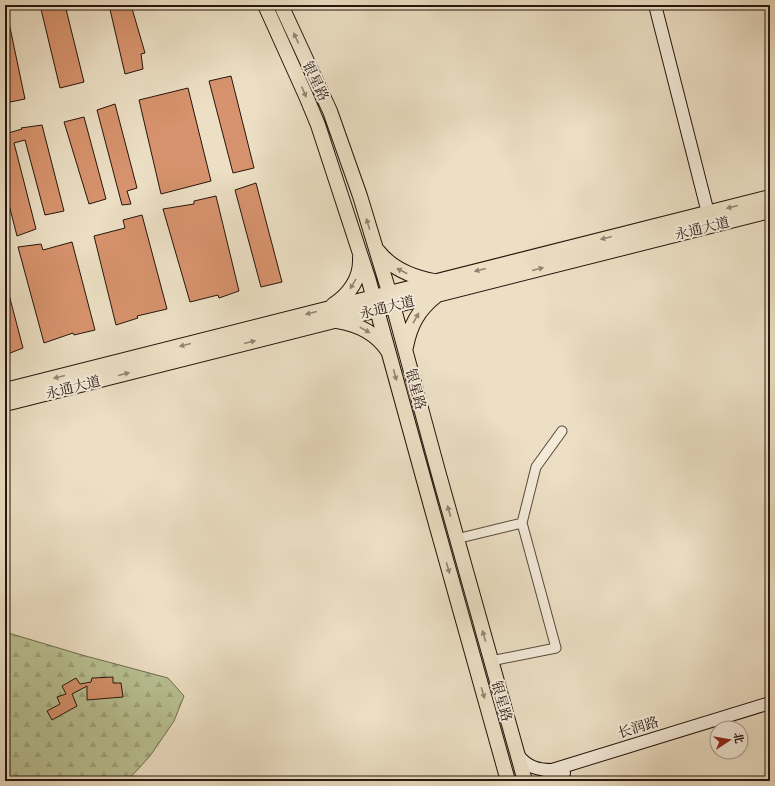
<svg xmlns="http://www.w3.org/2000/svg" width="775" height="786" font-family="'IM FELL DW Pica','Noto Serif SC',serif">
  <defs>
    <pattern id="forest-firs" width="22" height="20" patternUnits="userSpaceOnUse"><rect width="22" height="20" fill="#b9c193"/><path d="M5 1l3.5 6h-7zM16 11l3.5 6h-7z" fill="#9fa57e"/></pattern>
  </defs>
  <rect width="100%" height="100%" fill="#ecdfc4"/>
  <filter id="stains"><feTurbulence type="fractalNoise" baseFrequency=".005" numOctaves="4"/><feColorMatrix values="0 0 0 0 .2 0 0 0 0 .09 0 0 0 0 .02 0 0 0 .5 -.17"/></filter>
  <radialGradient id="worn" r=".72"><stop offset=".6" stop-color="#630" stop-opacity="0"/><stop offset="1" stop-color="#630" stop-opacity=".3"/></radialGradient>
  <path fill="url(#forest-firs)" stroke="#706b50" d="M5,632L82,655L168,678L184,696L174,721L150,756L127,781H5Z"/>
  <path fill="#d7936d" stroke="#26150d" d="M40,5H65L84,82L60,88Z
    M109,5H131L145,53L141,54L143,69L125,74Z
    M5,18H8L25,99L5,103Z
    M231,76L254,168L233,173L209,81Z
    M188,88L211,181L161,194L139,100Z
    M115,104L137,188L127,191L131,204L122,205L97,110Z
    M84,117L106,199L89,204L64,122Z
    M42,125L64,211L45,215L25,140L14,143L36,229L17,236L5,189V134L22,129L21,128Z
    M256,183L282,282L261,287L235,190Z
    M216,196L239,291L219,298L218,295L190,302L163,209L194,204V201Z
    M142,215L167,309L137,316L138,318L116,325L94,236L125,228L123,220Z
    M72,242L95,330L74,335L73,333L44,343L18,247L41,244L43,250Z
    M5,287H7L23,348L5,355Z
    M113,677V683H121L123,697L87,700V686L72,694L77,706L52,720L47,711L60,704L57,697L66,694L62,686L76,678L80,684L91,682L92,678Z"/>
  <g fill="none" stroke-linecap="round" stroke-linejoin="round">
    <defs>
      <path id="street" d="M456,539L522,523
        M491,661L556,648L522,523L536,467L562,431"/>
      <path id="secondary" d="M655,5L708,213
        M518,755C527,767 538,770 552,770L770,703
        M545,781L564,773"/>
      <path id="primary" d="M265,5L306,96L318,125L369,281L431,506L508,781
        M281,5L330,111L360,196L393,305L438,471L525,781
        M378,251C392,269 412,277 434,281
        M333,305C349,295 361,278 360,258
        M337,321C357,324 376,333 388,351
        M406,347C410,326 418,310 436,296
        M5,390L770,197
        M5,404L770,211"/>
    </defs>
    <use href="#street" stroke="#58483b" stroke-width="11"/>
    <use href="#secondary" stroke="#26150d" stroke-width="14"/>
    <use href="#primary" stroke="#26150d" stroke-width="16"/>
    <use href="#street" stroke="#f3ead9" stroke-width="9"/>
    <use href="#secondary" stroke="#f3ead9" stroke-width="12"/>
    <use href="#primary" stroke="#ecdfc4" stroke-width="14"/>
  </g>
  <defs><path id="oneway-solid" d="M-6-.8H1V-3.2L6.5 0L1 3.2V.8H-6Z"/></defs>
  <g fill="#938472">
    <use href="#oneway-solid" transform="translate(296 38) rotate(-115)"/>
    <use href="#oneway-solid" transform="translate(304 92) rotate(66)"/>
    <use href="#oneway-solid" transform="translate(732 207) rotate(166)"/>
    <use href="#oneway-solid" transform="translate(368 224) rotate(-107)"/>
    <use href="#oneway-solid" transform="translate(606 238) rotate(166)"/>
    <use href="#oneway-solid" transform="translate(538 269) rotate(-14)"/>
    <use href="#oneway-solid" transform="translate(480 270) rotate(166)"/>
    <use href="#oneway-solid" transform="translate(402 271) rotate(-153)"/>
    <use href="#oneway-solid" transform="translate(353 284) rotate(121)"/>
    <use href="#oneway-solid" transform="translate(311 313) rotate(166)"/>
    <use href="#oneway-solid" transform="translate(416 318) rotate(-61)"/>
    <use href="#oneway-solid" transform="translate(365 330) rotate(29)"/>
    <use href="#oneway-solid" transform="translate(250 342) rotate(-14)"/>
    <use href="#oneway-solid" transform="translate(185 345) rotate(166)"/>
    <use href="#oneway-solid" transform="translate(124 374) rotate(-14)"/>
    <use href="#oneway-solid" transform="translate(395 375) rotate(75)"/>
    <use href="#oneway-solid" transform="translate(59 377) rotate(166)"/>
    <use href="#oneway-solid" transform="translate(449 511) rotate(-106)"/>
    <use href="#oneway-solid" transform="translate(448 568) rotate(74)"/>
    <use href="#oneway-solid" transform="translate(484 636) rotate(-106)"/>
    <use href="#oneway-solid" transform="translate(483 693) rotate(74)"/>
  </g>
  <g text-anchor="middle" stroke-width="4" stroke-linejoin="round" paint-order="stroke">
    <g font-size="14" fill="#26150d" stroke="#f3ead9">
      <text transform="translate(316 81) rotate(65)" y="5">银星路</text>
      <text transform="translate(702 228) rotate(-14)" y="5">永通大道</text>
      <text transform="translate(387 307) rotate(-14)" y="5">永通大道</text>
      <text transform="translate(73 387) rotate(-14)" y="5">永通大道</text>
      <text transform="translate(416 389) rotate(75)" y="5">银星路</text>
      <text transform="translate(502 701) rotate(74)" y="5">银星路</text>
      <text transform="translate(638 727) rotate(-17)" y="5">长润路</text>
    </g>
  </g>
  <rect width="775" height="786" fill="none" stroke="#ecdfc4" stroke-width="20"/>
  <rect x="6" y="6" width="763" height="774" fill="none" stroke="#26150d" stroke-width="2"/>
  <rect x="10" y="10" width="755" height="766" fill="none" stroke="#26150d"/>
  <g transform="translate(729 740) rotate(78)"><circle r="19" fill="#f3ead9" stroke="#a19587"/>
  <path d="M0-3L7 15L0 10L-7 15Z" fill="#8f2418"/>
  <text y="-6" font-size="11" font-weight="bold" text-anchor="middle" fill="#26150d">北</text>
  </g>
  <rect width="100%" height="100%" filter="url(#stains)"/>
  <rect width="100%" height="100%" fill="url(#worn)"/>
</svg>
